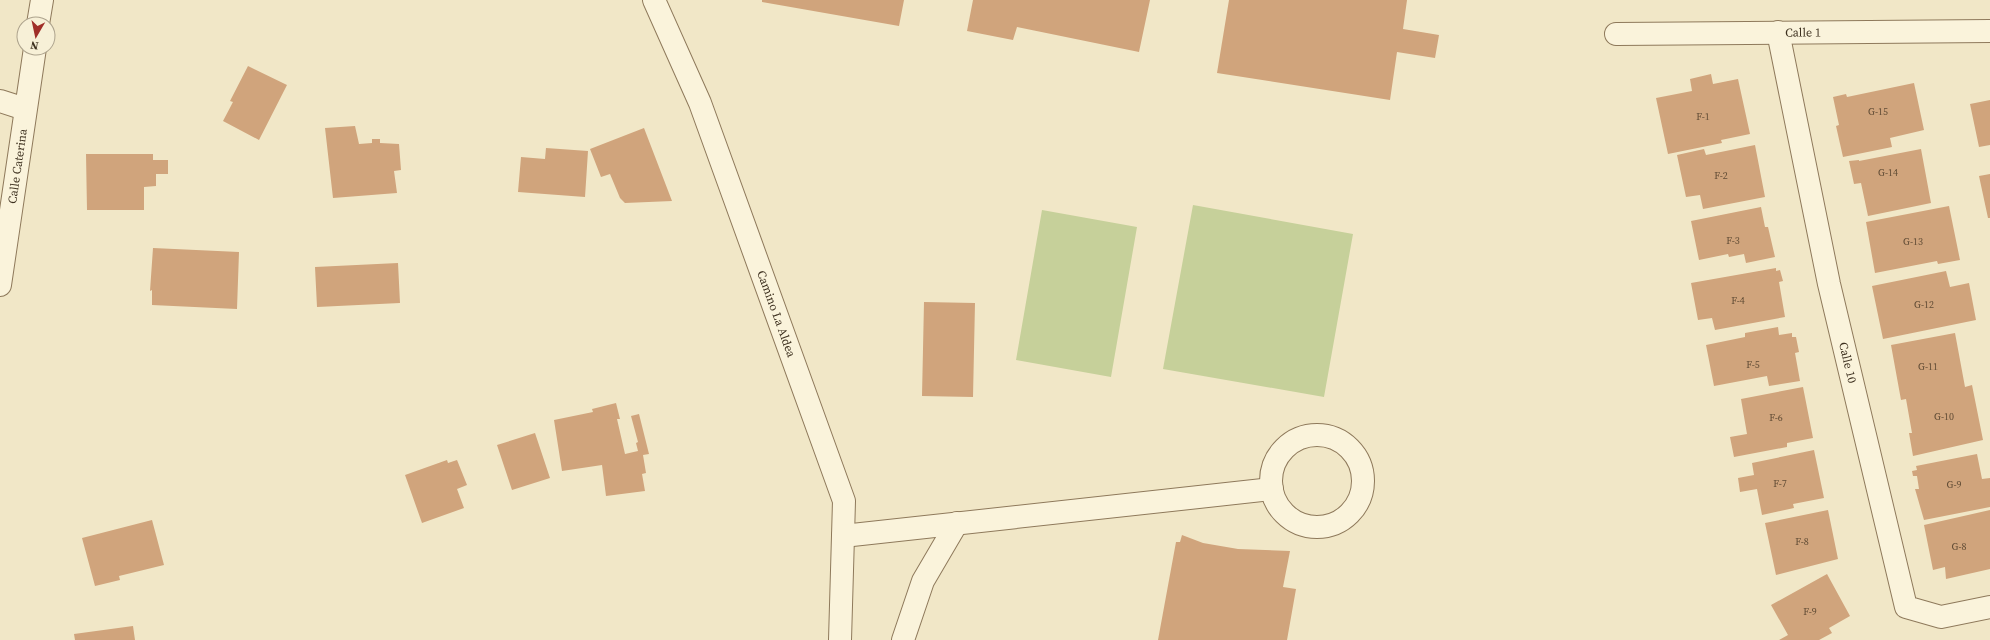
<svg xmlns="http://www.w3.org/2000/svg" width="1990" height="640" font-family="'Source Serif 4',serif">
  <rect width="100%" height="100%" fill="#f1e7c7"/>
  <path fill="#c6d09a" d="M1193,205L1353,234L1324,397L1163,369Z
    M1042,210L1137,227L1111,377L1016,360Z"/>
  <path fill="#d0a47c" d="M762,0H904L899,26L762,2Z
    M973,0H1150L1139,52L1017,27L1013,40L967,31Z
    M1229,0H1407L1403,29L1439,35L1435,58L1397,52L1390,100L1217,73Z
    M248,66L287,85L259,140L223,121L233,102L230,101Z
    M1711,74L1713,84L1738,79L1750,134L1721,140L1722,143L1668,154L1656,98L1692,91L1690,79Z
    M1914,83L1924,130L1890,138L1892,147L1843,157L1836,126L1839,125L1833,97L1846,94L1847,97Z
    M1990,100V145L1979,147L1970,104Z
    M355,126L359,144L372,143V139H380V143L399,144L401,170L394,171L397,193L333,198L325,128Z
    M644,128L672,201L625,203L620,198L610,174L601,177L590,149Z
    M1755,145L1765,197L1703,209L1700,195L1686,197L1677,155L1704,149L1706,155Z
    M546,148L588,151L585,197L518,192L521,157L545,159Z
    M1921,149L1931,203L1868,216L1861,183L1854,184L1849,161L1859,160V161Z
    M86,154H153V160H168V174H156V186L144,187V210H87Z
    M1990,174V218H1988L1979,176Z
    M1949,206L1960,260L1938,264L1937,261L1875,273L1866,222Z
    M1761,207L1765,227H1768L1775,257L1746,263L1744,254L1729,257L1728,254L1699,260L1691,221Z
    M153,248L239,252L237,309L152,305V290L150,291Z
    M398,263L400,303L317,307L315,267Z
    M1776,268V271L1780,270L1783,281L1779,282L1785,317L1715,330L1712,318L1698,320L1691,283Z
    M1946,271L1950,287L1969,283L1976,320L1883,339L1872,286Z
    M924,302L975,303L973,397L922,396Z
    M1778,327L1779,335L1792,333V337H1796L1799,352L1795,353L1800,381L1769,386L1767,376L1714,386L1706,345L1745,337V333Z
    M1955,333L1965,387L1972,385L1983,440L1913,456L1909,433H1912L1906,399L1901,400L1891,345Z
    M1803,387L1813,438L1787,443V447L1734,457L1730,437L1747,434L1741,399Z
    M616,403L620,419H617L625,454L638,451L636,443L638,442L631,416L639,414L649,454L643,455L646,473L642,474L645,491L606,496L602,465L562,471L554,420L593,412L592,409Z
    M535,433L550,478L512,490L497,445Z
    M1814,450L1824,498L1793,504L1794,508L1762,515L1757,489L1740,492L1738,478L1754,475L1752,463Z
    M1977,454L1982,479L1990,478V507L1924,520L1915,489H1919L1917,476H1913L1912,471L1917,470L1916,466Z
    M447,460L448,463L457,460L467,485L457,489L464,508L422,523L405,475Z
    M1828,510L1838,559L1776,575L1765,523Z
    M1990,510V569L1946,579L1945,567L1933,570L1924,525Z
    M152,520L164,565L119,576L120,580L95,586L82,538Z
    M1182,535L1203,543L1238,549L1290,551L1283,587L1296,589L1287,640H1158L1176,542H1180Z
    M1827,574L1850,616L1829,628L1832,633L1819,640H1779L1788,635L1771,605Z
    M133,626L135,640H75L74,634Z"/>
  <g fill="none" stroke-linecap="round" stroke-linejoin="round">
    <defs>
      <g id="minor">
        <path id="s1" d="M654,0L700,103L844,501L840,640"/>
        <path d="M38,24L42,0"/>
        <path id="s2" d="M1778,32L1829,284L1906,607L1941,617L1990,607"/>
        <path id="s3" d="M1616,34L1990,31"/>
        <path d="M0,101L25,109"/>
        <path id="s4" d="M0,285L35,48"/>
        <circle cx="1317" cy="481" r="46"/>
        <path d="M843,536L1272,489"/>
        <path d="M903,640L923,581L957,523"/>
      </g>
    </defs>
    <use href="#minor" stroke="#8e795b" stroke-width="24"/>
    <use href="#minor" stroke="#faf3db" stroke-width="22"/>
  </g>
  <g text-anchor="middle" stroke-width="3" stroke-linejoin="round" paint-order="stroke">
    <g font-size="10" fill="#624d36">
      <text x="1878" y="115">G-15</text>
      <text x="1703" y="120">F-1</text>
      <text x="1888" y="176">G-14</text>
      <text x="1721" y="179">F-2</text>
      <text x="1733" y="244">F-3</text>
      <text x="1913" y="245">G-13</text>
      <text x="1738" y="304">F-4</text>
      <text x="1924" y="308">G-12</text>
      <text x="1753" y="368">F-5</text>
      <text x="1928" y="370">G-11</text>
      <text x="1944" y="420">G-10</text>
      <text x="1776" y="421">F-6</text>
      <text x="1780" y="487">F-7</text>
      <text x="1954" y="488">G-9</text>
      <text x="1802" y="545">F-8</text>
      <text x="1959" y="550">G-8</text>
      <text x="1810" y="615">F-9</text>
    </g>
    <g font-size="12" fill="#3d301f" stroke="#f7f0d7">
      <text dy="4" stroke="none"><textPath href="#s3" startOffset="187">Calle 1</textPath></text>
      <text dy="4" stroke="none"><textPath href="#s4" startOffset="120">Calle Caterina</textPath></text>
      <text dy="4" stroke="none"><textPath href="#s1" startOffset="337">Camino La Aldea</textPath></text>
      <text dy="4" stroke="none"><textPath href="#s2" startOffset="338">Calle 10</textPath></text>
    </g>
  </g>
  <g transform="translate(36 36) rotate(189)"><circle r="19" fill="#f7f0d7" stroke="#ada38d"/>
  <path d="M0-3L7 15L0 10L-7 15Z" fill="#a02e28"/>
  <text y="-6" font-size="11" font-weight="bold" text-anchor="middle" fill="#3d301f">N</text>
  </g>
</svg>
